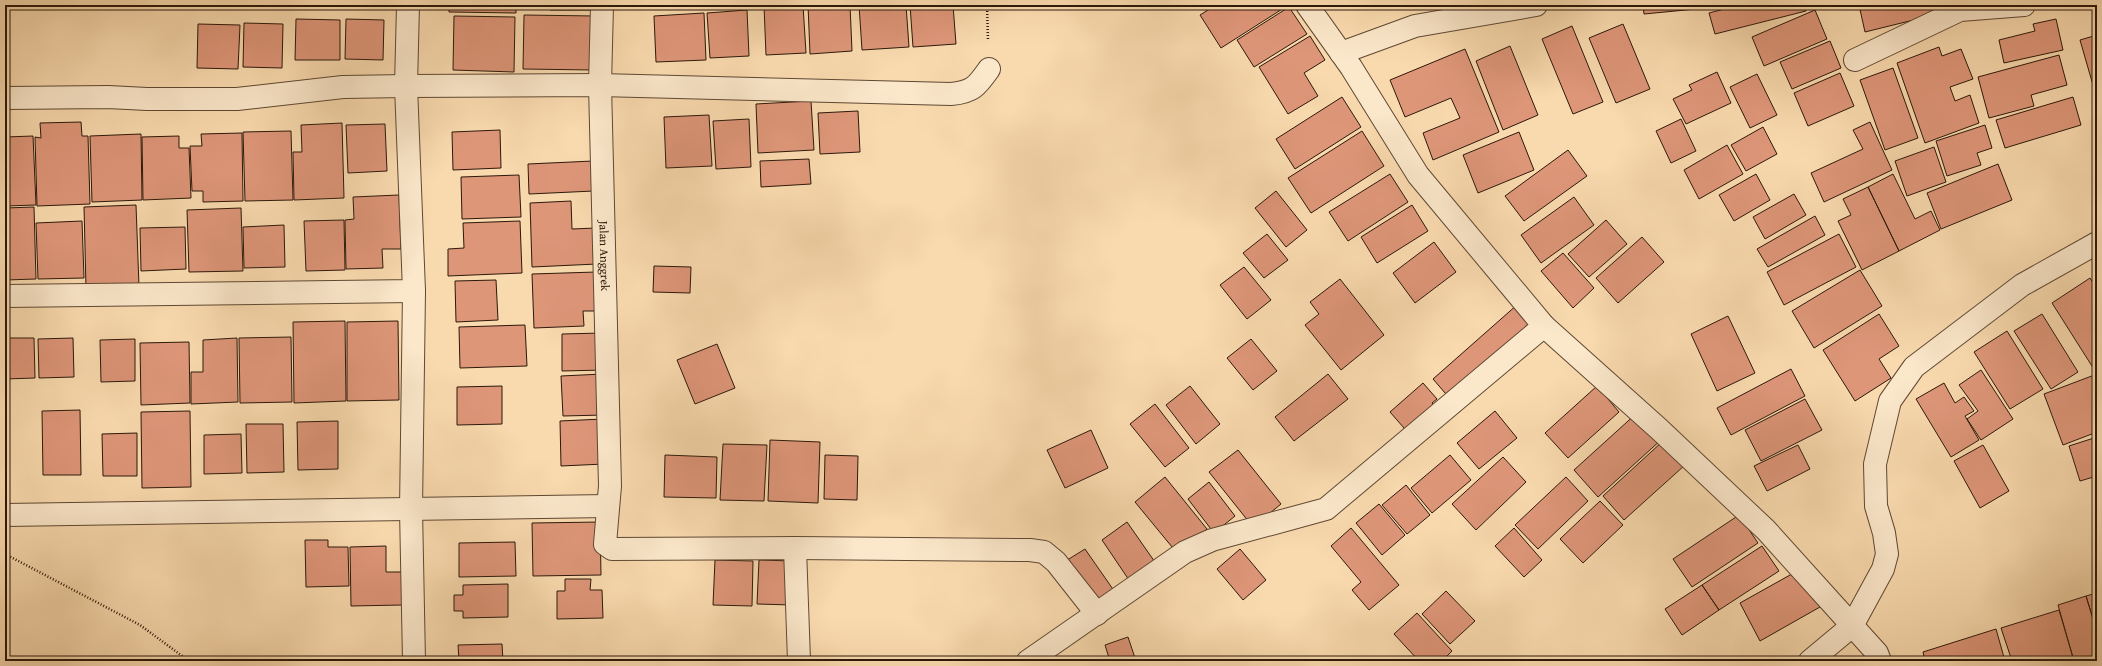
<svg xmlns="http://www.w3.org/2000/svg" width="2102" height="666" font-family="'Gentium Book Plus',serif">
  <rect width="100%" height="100%" fill="#f9daae"/>
  <filter id="stains"><feTurbulence type="fractalNoise" baseFrequency=".005" numOctaves="4"/><feColorMatrix values="0 0 0 0 .2 0 0 0 0 .09 0 0 0 0 .02 0 0 0 .5 -.17"/></filter>
  <radialGradient id="worn" r=".72"><stop offset=".6" stop-color="#630" stop-opacity="0"/><stop offset="1" stop-color="#630" stop-opacity=".3"/></radialGradient>
  <path fill="#de9679" stroke="#2c180a" d="M449,5H516V13L449,12Z
    M550,5H596V10H550Z
    M803,5L806,53L766,55L764,6Z
    M808,5H850L852,51L810,54Z
    M859,5H906L909,47L862,50Z
    M910,5H953L956,44L913,47Z
    M1216,5H1287V6L1221,48L1200,15Z
    M1619,5H1643L1619,7Z
    M1643,5H1695L1696,9L1644,14Z
    M1740,5H1804L1806,11L1715,34L1709,13Z
    M1859,5H1944L1946,12L1865,32Z
    M1289,7L1307,34L1254,67L1237,40Z
    M747,10L749,56L710,58L707,13Z
    M1815,10L1827,39L1764,66L1752,37Z
    M704,13L706,60L656,62L654,16Z
    M524,15L595,16L594,70L523,69Z
    M454,16L515,17L514,72L453,70Z
    M296,19L340,20V60H295Z
    M346,19L384,20L383,60L345,59Z
    M2056,19L2063,50L2004,63L1999,40L2035,31L2033,24Z
    M244,23L283,24L282,68L243,67Z
    M198,24L240,25L238,69L197,68Z
    M1623,24L1650,89L1616,103L1589,38Z
    M1572,26L1603,102L1573,114L1542,39Z
    M2097,35V99L2080,40Z
    M1310,36L1325,60L1304,73L1318,96L1288,114L1259,67Z
    M1830,41L1841,68L1792,89L1780,62Z
    M1510,46L1538,115L1503,130L1476,61Z
    M1939,47L1942,56L1961,49L1973,79L1950,87L1955,101L1970,95L1979,123L1925,143L1897,63Z
    M1465,49L1499,132L1433,160L1423,133L1460,118L1451,98L1405,117L1390,80Z
    M2059,55L2067,85L2031,95L2034,106L1989,118L1978,77Z
    M1893,68L1918,138L1885,150L1860,80Z
    M1717,72L1731,103L1686,124L1673,99L1692,90L1689,85Z
    M1840,73L1854,106L1808,126L1794,93Z
    M1757,74L1777,115L1750,128L1730,87Z
    M1342,97L1361,127L1295,169L1276,139Z
    M2073,97L2081,125L2005,148L1996,120Z
    M811,101L814,150L758,153L756,104Z
    M858,111L860,152L820,154L818,113Z
    M709,115L712,166L666,168L664,117Z
    M749,119L751,167L716,169L713,121Z
    M1681,119L1696,151L1671,163L1656,131Z
    M81,122L82,136H88L90,204L37,206L35,137L41,138L40,123Z
    M1870,122L1892,170L1824,202L1811,173L1863,149L1853,130Z
    M342,123L344,198L294,200L293,152H302L301,125Z
    M385,124L387,171L348,173L346,125Z
    M1985,125L1992,148L1977,153L1981,165L1947,176L1936,141Z
    M1763,127L1777,154L1746,171L1731,145Z
    M500,130L501,168L453,170L452,132Z
    M291,131L293,200L245,201L243,132Z
    M1362,131L1384,166L1311,213L1288,178Z
    M1519,132L1534,170L1478,193L1463,155Z
    M242,133L243,201L203,202V191H192L190,146H202L201,134Z
    M141,134L142,200L92,202L90,136Z
    M33,136L36,205L5,206V137Z
    M179,136V148H189L191,198L143,200L142,137Z
    M1727,145L1743,174L1699,199L1684,170Z
    M1934,147L1946,182L1907,196L1895,161Z
    M1568,150L1587,176L1524,221L1505,196Z
    M809,159L811,184L761,187L760,161Z
    M593,161L594,191L529,194L528,164Z
    M1998,164L2012,200L1941,229L1927,193Z
    M1390,174L1408,202L1348,241L1329,212Z
    M1756,174L1770,200L1734,221L1719,195Z
    M1893,174L1915,219L1931,211L1940,230L1899,251L1868,187Z
    M519,175L521,217L462,219L461,177Z
    M1868,187L1899,251L1862,270L1838,221L1851,215L1843,199Z
    M1276,191L1307,230L1286,247L1255,208Z
    M1794,194L1806,215L1765,239L1753,217Z
    M399,195L401,249H382L383,268L346,269L345,220L354,219L353,197Z
    M1574,197L1594,225L1541,263L1521,235Z
    M571,201L572,229L596,228L597,264L532,267L530,203Z
    M136,205L139,286L86,288L84,207Z
    M1412,205L1428,231L1377,263L1361,237Z
    M34,207L36,279L5,280V208Z
    M241,208L243,271L189,272L187,210Z
    M1815,216L1825,235L1768,267L1757,249Z
    M344,220L345,270L306,271L304,221Z
    M1606,220L1627,244L1589,277L1568,254Z
    M82,221L84,278L38,279L36,223Z
    M520,221L522,273L448,276V249L464,248L463,223Z
    M284,225L285,267L244,268L243,227Z
    M185,227L186,269L141,271L140,228Z
    M1267,234L1288,260L1264,278L1243,253Z
    M1839,234L1856,267L1784,305L1767,272Z
    M1642,237L1664,262L1618,303L1596,278Z
    M1434,242L1456,272L1415,303L1393,273Z
    M1563,253L1594,288L1573,308L1541,271Z
    M654,266L691,267L690,293L653,292Z
    M1244,267L1271,300L1247,319L1220,285Z
    M1860,270L1882,306L1814,348L1792,311Z
    M2097,271V282L2093,274Z
    M596,272L597,311H583L584,326L534,328L532,274Z
    M2090,278L2097,289V374L2052,303Z
    M1340,279L1384,335L1341,370L1305,325L1319,314L1310,302Z
    M496,280L498,320L456,322L455,281Z
    M1518,304L1538,326L1452,401L1433,379Z
    M1879,314L1899,346L1879,359L1891,378L1855,401L1823,350Z
    M2042,314L2078,372L2051,389L2014,331Z
    M1728,316L1755,373L1717,391L1691,334Z
    M345,321L346,401L294,403L293,322Z
    M398,321L399,400L347,401V322Z
    M525,325L527,366L460,368L459,327Z
    M2007,331L2043,389L2010,409L1974,352Z
    M603,333L604,370L562,371V334Z
    M291,337L292,402L240,403L239,338Z
    M5,338H34L35,378L5,379Z
    M73,338L74,377L39,378L38,339Z
    M237,338L238,402L191,404V372H203V340Z
    M135,339V381L101,382L100,340Z
    M1251,339L1277,371L1253,390L1227,358Z
    M189,342L190,403L141,405L140,343Z
    M717,344L735,388L695,404L677,360Z
    M1791,369L1805,396L1731,435L1717,408Z
    M1981,370L2013,419L1981,440L1967,419L1978,411L1959,385Z
    M603,374L604,415L563,416L561,376Z
    M1328,374L1348,399L1294,441L1275,417Z
    M2097,374V432L2063,445L2044,394Z
    M1423,383L1437,399L1432,403L1439,412L1411,436L1390,412Z
    M1944,383L1955,403L1964,397L1974,411L1965,416L1979,440L1951,457L1916,399Z
    M502,386V424L457,425V387Z
    M1190,386L1220,424L1196,444L1166,405Z
    M1597,386L1619,412L1568,458L1545,433Z
    M1805,399L1822,430L1761,461L1745,430Z
    M1155,404L1189,448L1165,467L1130,424Z
    M80,410L81,475H43L42,411Z
    M190,411L191,487L142,488L141,412Z
    M1495,411L1517,438L1479,469L1457,443Z
    M1638,412L1662,439L1598,497L1574,470Z
    M603,419L604,464L561,466L560,421Z
    M338,421V469L298,470L297,422Z
    M246,424H283L284,472L247,473Z
    M1091,430L1108,468L1065,488L1047,450Z
    M137,433V476H103L102,434Z
    M241,434L242,473L204,474V435Z
    M2097,437V476L2080,481L2069,446Z
    M770,440L820,442L818,503L768,501Z
    M1663,441L1685,465L1624,520L1603,496Z
    M723,444L767,445L764,501L720,500Z
    M1798,445L1810,469L1767,491L1754,466Z
    M1983,445L2009,491L1980,508L1954,461Z
    M1238,450L1281,504L1253,527L1209,472Z
    M665,455L717,457L716,498L664,497Z
    M825,455L858,456L857,500L824,499Z
    M1450,455L1471,480L1432,513L1411,488Z
    M1503,457L1526,482L1476,530L1452,504Z
    M1165,477L1207,529L1177,553L1135,502Z
    M1566,477L1588,501L1538,549L1515,525Z
    M1209,482L1235,516L1214,533L1188,499Z
    M1406,485L1430,515L1407,534L1382,505Z
    M1600,501L1623,525L1583,563L1560,539Z
    M1379,504L1405,535L1382,555L1356,523Z
    M1739,515L1758,543L1692,587L1673,559Z
    M600,522L601,575L533,576L532,523Z
    M1127,522L1157,565L1131,583L1102,540Z
    M1351,528L1399,585L1369,610L1352,590L1361,582L1331,546Z
    M1514,528L1542,560L1524,577L1495,546Z
    M305,540H328V547H348L349,586L306,587Z
    M515,542L516,576L459,577V543Z
    M386,546V572H402V605L351,606L350,547Z
    M1762,546L1779,571L1719,610L1702,585Z
    M1085,549L1117,595L1097,609L1064,562Z
    M1240,549L1266,580L1243,600L1217,569Z
    M715,560L753,561L752,606L713,605Z
    M759,560L793,561L792,605L757,604Z
    M1799,570L1820,607L1760,641L1740,603Z
    M565,579H591L590,590H602L603,618L557,619V591H565Z
    M508,584V617L463,618V611H454V595H463V585Z
    M1702,585L1719,610L1682,635L1665,609Z
    M1446,591L1475,621L1450,644L1422,614Z
    M2097,593V632L2086,596Z
    M2086,596L2097,632V661H2074L2058,605Z
    M2059,610L2074,661H2012L2001,628Z
    M1417,613L1452,651L1442,661H1419L1394,634Z
    M1996,629L2005,661H1925L1923,652Z
    M1128,637L1136,661H1110L1105,645Z
    M502,644L503,661H459L458,645Z"/>
  <g fill="none" stroke-linecap="round" stroke-linejoin="round">
    <defs>
      <g id="minor">
        <path id="s1" d="M602,5L600,85L610,486L605,544L612,549L795,548L799,661"/>
        <path d="M1307,5L1351,67L1418,175L1544,326L1659,429L1766,530L1877,653L1880,661"/>
        <path d="M1341,53L1415,26L1536,5"/>
        <path d="M1855,60L1960,10L2024,5"/>
        <path d="M5,98L108,97L147,99H237L343,87L406,86L600,85L951,94C973,92 977,86 989,69"/>
        <path d="M414,291L411,509L414,661"/>
        <path d="M5,296L414,291L406,86L408,5"/>
        <path d="M5,515L608,506"/>
        <path d="M795,548L1030,550L1044,552L1056,562L1097,614"/>
        <path d="M1028,661L1185,552L1212,540L1326,509L1544,326"/>
        <path d="M1810,661L1852,626L1883,569L1887,554L1884,533L1876,506L1875,464L1890,401L1914,367L2022,285L2097,243"/>
      </g>
    </defs>
    <use href="#minor" stroke="#5f4833" stroke-width="24"/>
    <path stroke="#2c180a" stroke-width="2.5" stroke-dasharray="1 2" stroke-linecap="butt" d="M987,5L988,40
      M5,554L140,625L189,661"/>
    <use href="#minor" stroke="#fbe7ca" stroke-width="22"/>
  </g>
  <g text-anchor="middle" stroke-width="3" stroke-linejoin="round" paint-order="stroke">
    <g font-size="12" fill="#2c180a" stroke="#fbe7ca">
      <text dy="4" stroke="none"><textPath href="#s1" startOffset="251">Jalan Anggrek</textPath></text>
    </g>
  </g>
  <rect width="2102" height="666" fill="none" stroke="#f9daae" stroke-width="20"/>
  <rect x="6" y="6" width="2090" height="654" fill="none" stroke="#2c180a" stroke-width="2"/>
  <rect x="10" y="10" width="2082" height="646" fill="none" stroke="#2c180a"/>
  <rect width="100%" height="100%" filter="url(#stains)"/>
  <rect width="100%" height="100%" fill="url(#worn)"/>
</svg>
